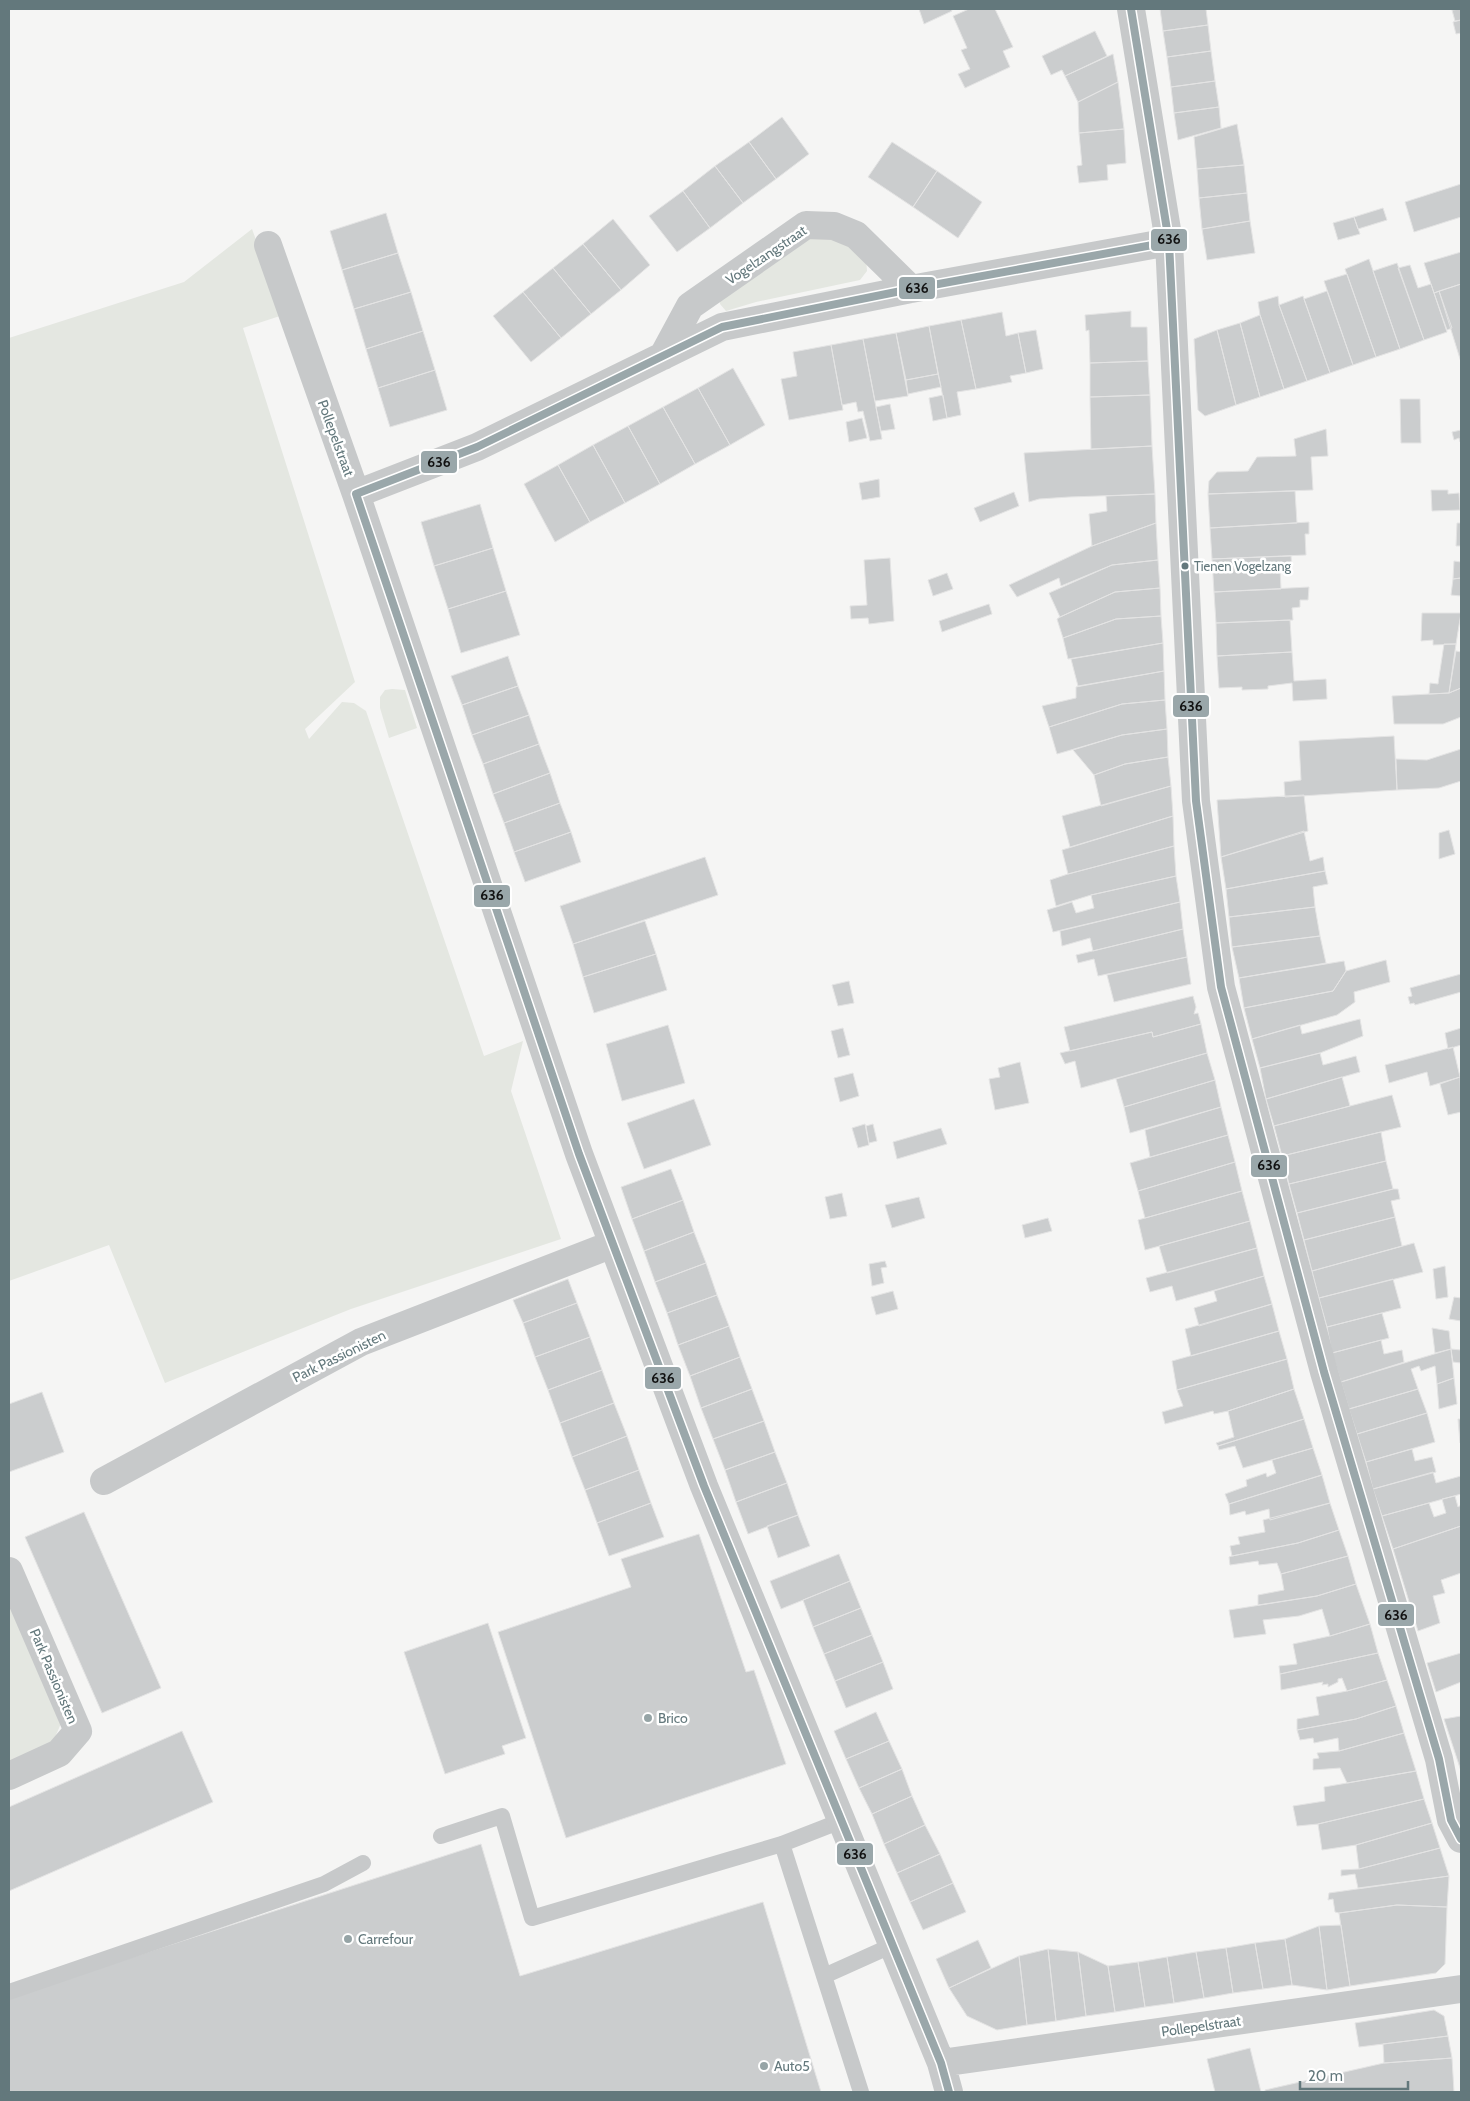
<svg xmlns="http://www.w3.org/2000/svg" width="1470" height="2101" font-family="Cabin,sans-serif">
  <rect width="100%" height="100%" fill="#f5f5f4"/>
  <path fill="#e4e7e1" d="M252,229L283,315L243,328L355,682L305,729L309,739L342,702L354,703L366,711L484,1056L523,1041L511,1091L561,1239L351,1309L165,1383L109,1245L9,1281V338L184,282Z
    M801,238L841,239L866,258L867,271L860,280L756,302L726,311L720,304V295Z
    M392,689L405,690L417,728L389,738L380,708V697L385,690Z
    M9,1585L62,1721L53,1742L9,1767Z"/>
  <path fill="#cbcdce" stroke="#e4e4e4" d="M919,9H951L952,11L924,24Z
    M969,9H995L1013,47L1003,51L1010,67L965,88L958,74L970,69L961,50L967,48L953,16Z
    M1160,9H1206L1208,25L1163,31Z
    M1461,9V20L1455,21L1452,10Z
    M1461,20V33L1456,34L1453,22Z
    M1208,25L1211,51L1167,57L1163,31Z
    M1095,31L1107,56L1065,76L1062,70L1051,75L1042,56Z
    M1211,51L1215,81L1171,87L1167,57Z
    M1113,54L1118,82L1078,102L1065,76Z
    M1215,81L1219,107L1174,113L1171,87Z
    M1118,82L1124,129L1079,133L1078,102Z
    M1219,107L1221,128L1178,140L1174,113Z
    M782,117L809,154L776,179L749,142Z
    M1237,124L1244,165L1197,169L1194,137Z
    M1124,129L1126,163L1107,165L1108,180L1079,183L1077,166L1082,165L1079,133Z
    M749,142L776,179L743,203L715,166Z
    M892,142L937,171L913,207L868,177Z
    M1244,165L1247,193L1199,198L1197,169Z
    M715,166L743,203L710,228L683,191Z
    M937,171L982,202L958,238L913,207Z
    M1461,184V217L1414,232L1405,202Z
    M683,191L710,228L677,252L649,216Z
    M1247,193L1250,221L1202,229L1199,198Z
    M1383,208L1387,220L1358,229L1354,217Z
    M386,213L398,253L342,270L330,231Z
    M1354,217L1360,234L1338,240L1333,223Z
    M613,219L650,265L621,290L583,244Z
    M1250,221L1255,253L1207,260L1202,229Z
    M583,244L621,290L591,314L553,268Z
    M1461,252V284L1434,293L1424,263Z
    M398,253L411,292L354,309L342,270Z
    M1369,259L1400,349L1376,357L1345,269Z
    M1397,263L1424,340L1400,349L1373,271Z
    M1410,265L1418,288L1431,284L1447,332L1424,340L1398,268Z
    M553,268L591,314L561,338L523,292Z
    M1347,274L1376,357L1353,365L1324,281Z
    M1461,284V362L1439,291Z
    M1327,291L1353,365L1330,373L1304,299Z
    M1439,291L1452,328L1447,330L1434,293Z
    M411,292L423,331L366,349L354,309Z
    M523,292L561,338L531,362L493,316Z
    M1278,296L1279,305L1307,381L1284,389L1260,315L1258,302Z
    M1303,296L1330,373L1307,381L1279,305Z
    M1131,311V327H1147L1148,361L1090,363L1089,330L1086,331L1085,315Z
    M1002,312L1006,336L1018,333L1026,373L1010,376L1012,382L976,389L961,320Z
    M1260,315L1284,389L1260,397L1240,323Z
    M961,320L976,389L957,392L961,415L947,418L929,326Z
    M1240,323L1260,397L1236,405L1217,330Z
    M929,326L938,374L906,380L896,333Z
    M1036,330L1043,369L1026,373L1018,333Z
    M1217,330L1236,405L1205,416L1198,410L1194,339Z
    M423,331L435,370L378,388L366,349Z
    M896,333L908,396L875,401L863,339Z
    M863,339L882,439L870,441L863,411L858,412L856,402L842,405L831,345Z
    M831,345L843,410L789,420L781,379L797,376L793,352Z
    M1148,361L1150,395L1090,397V363Z
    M733,368L765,425L730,445L698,388Z
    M435,370L447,410L390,427L378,388Z
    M938,374L941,387L908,394L906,380Z
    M698,388L730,445L695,464L663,407Z
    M943,395L947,418L933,421L929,398Z
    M1150,395L1152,446L1091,449L1090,397Z
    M1400,399H1420L1421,443H1401Z
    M890,404L895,429L881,431L876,407Z
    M663,407L695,464L660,484L628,426Z
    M862,418L867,438L849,442L846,422Z
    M628,426L660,484L625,503L593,445Z
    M1326,429L1328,456L1311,457L1313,490L1208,494L1209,481L1217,472L1248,471L1257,457L1296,456L1294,439Z
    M1461,430V442H1460L1459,438L1454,440L1452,432Z
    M593,445L625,503L590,522L558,465Z
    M1152,446L1155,494L1069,497L1039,499L1029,502L1024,453Z
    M558,465L590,522L555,542L524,484Z
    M879,479L880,497L862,500L859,483Z
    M1431,490H1448V494L1459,493L1460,510L1432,511Z
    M1295,491L1297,523L1210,528L1208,494Z
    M1014,492L1019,506L980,522L974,508Z
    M1155,494L1156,523L1092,546L1089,514L1107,511L1106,496Z
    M480,504L493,548L434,566L421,522Z
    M1309,522V534H1305L1306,555L1212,559L1210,528Z
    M1156,523L1158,560L1112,565L1061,586L1059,578L1017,597L1009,585L1092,546Z
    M1457,523H1461V546H1456Z
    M493,548L506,591L448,609L434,566Z
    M1291,556L1292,568L1280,569L1281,589L1214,592L1212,559Z
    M890,558L894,621L869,624L868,618L851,619L850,606L867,605L864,560Z
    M1158,560L1160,588L1115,592L1060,617L1049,593L1112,565Z
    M1454,561L1461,562V578L1453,579Z
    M947,573L953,589L933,596L928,580Z
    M1461,578V596L1451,595L1453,579Z
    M1309,587L1308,600H1300V607L1292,608L1293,620L1216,623L1214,592Z
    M1160,588L1161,616L1116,619L1063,638L1057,619L1060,617L1115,592Z
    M506,591L520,635L461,653L448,609Z
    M989,604L992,614L942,632L939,621Z
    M1422,613H1461L1456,644L1433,645V640L1421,641Z
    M1161,616L1163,643L1068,659L1063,638L1116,619Z
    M1290,620L1292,652L1217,656L1216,623Z
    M1163,643L1164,671L1078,686L1071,659Z
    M1444,644H1456L1449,693L1429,694L1430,683L1438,684Z
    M1456,651L1461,652V688L1449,693Z
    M1292,652L1294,681L1326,679L1327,699L1293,701L1292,683L1268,686V689L1242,690V687L1219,688L1217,656Z
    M508,656L518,686L462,705L451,676Z
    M1164,671L1165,700L1122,704L1049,727L1042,706L1076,698V687Z
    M518,686L529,715L472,735L462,705Z
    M1461,688V717L1443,724H1394L1392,696L1449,693Z
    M1165,700L1167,729L1122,735L1057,754L1049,727L1122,704Z
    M529,715L539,744L483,764L472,735Z
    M1167,729L1168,757L1125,764L1094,775L1073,750L1122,735Z
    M1394,736L1397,790L1285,797L1284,782L1301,780L1299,741Z
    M539,744L550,773L493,794L483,764Z
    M1461,749V781L1439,788L1397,790L1396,759L1427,760Z
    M1168,757L1171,786L1101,806L1094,775L1125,764Z
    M550,773L560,803L504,823L493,794Z
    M1171,786L1173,816L1070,847L1062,816Z
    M1304,795L1308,831L1221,857L1217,800Z
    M560,803L571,832L514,852L504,823Z
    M1173,816L1174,846L1068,874L1062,850Z
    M1449,830L1455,854L1439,859V833Z
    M1304,831L1310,861L1323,857L1325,871L1226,889L1221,857Z
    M571,832L581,862L525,882L514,852Z
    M1174,846L1176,876L1091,895L1056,906L1050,880L1068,874Z
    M705,857L718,895L573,944L560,906Z
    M1325,871L1328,884L1313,887L1315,907L1229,917L1226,889Z
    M1176,876L1180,902L1053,932L1047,910L1072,902L1076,913L1094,908L1091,895Z
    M1180,902L1183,929L1093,951L1090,938L1062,946L1060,931Z
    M1315,907L1320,936L1232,947L1229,917Z
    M645,921L656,954L583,977L573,944Z
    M1183,929L1187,957L1098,976L1094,959L1078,963L1076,955Z
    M1320,936L1326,963L1239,978L1232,947Z
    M656,954L667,990L594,1013L583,977Z
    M1187,957L1191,984L1114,1002L1107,975Z
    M1386,960L1390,982L1354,992L1355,1002L1337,1015L1252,1039L1244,1008L1333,991L1346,971Z
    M1344,961L1346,971L1333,991L1244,1008L1239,978Z
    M1461,974V992L1415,1005L1414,1003L1410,1004L1408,997L1412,996L1410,988Z
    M849,981L854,1003L838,1006L832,985Z
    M1193,996L1196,1007L1194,1014L1198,1013L1201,1024L1153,1037L1152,1032L1070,1051L1064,1027Z
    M1360,1019L1363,1036L1320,1053L1260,1068L1252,1039L1300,1025L1302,1034Z
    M1201,1024L1207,1053L1081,1088L1075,1061L1065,1064L1060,1053L1152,1032L1153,1037Z
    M668,1025L685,1083L622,1101L606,1044Z
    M843,1028L850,1055L838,1058L831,1031Z
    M1461,1028V1045L1448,1049L1445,1033Z
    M1453,1047L1460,1077L1430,1086L1427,1072L1389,1083L1385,1065Z
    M1207,1053L1215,1080L1124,1107L1116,1079Z
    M1320,1053L1323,1065L1356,1056L1360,1072L1266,1099L1260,1068Z
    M1020,1062L1029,1103L995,1110L989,1079L1000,1077L998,1068Z
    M853,1073L859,1096L840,1102L834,1078Z
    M1342,1077L1350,1106L1274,1126L1266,1099Z
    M1460,1077L1461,1112L1448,1115L1440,1084Z
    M1215,1080L1221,1107L1130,1133L1124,1107Z
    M1392,1095L1401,1127L1282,1156L1274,1126Z
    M694,1099L711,1145L644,1169L627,1123Z
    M1221,1107L1228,1135L1150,1157L1145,1130Z
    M865,1124L869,1145L858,1148L852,1128Z
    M873,1124L877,1141L869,1143L866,1126Z
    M941,1128L947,1144L897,1159L893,1142Z
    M1381,1132L1386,1161L1289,1184L1282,1156Z
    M1228,1135L1235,1162L1138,1191L1130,1163Z
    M1386,1161L1393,1189L1297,1213L1289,1184Z
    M1235,1162L1242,1191L1145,1218L1138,1191Z
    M671,1169L683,1200L632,1219L621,1187Z
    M1393,1189H1398L1400,1199L1391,1201L1395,1217L1304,1240L1297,1213Z
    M1242,1191L1250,1221L1145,1250L1138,1220Z
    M842,1193L847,1216L830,1219L825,1197Z
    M919,1197L925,1218L892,1228L885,1205Z
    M683,1200L694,1232L644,1251L632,1219Z
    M1395,1217L1402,1246L1312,1271L1304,1240Z
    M1048,1218L1052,1231L1025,1238L1022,1225Z
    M1250,1221L1257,1248L1167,1273L1159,1246Z
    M694,1232L706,1263L655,1282L644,1251Z
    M1414,1243L1423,1272L1319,1298L1312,1271Z
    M1257,1248L1264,1276L1176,1301L1172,1286L1150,1292L1146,1278Z
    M885,1261L887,1267L881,1268L884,1283L872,1286L869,1264Z
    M706,1263L717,1295L667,1313L655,1282Z
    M1445,1266L1448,1297L1436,1299L1433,1269Z
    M1264,1276L1272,1304L1199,1326L1194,1308L1217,1301L1214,1291Z
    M568,1279L577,1303L523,1323L513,1300Z
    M1393,1279L1401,1308L1327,1327L1319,1298Z
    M893,1291L898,1309L876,1315L871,1297Z
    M717,1295L729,1326L678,1345L667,1313Z
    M1454,1297L1461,1298V1321L1449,1319Z
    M577,1303L590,1337L535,1357L523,1323Z
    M1272,1304L1279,1331L1191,1356L1185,1329Z
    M1382,1313L1389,1338L1332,1353L1327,1327Z
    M729,1326L740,1357L690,1376L678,1345Z
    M1432,1328L1449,1331L1451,1349L1435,1353Z
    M1279,1331L1287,1359L1177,1390L1172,1361Z
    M590,1337L602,1370L548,1390L535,1357Z
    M1381,1340L1384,1354L1402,1350L1404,1362L1341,1382L1332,1353Z
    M1451,1349L1461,1350V1363L1453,1362Z
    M1451,1349L1454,1378L1437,1384L1435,1366L1421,1371L1419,1366L1411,1369L1418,1389L1349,1409L1341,1382Z
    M740,1357L752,1389L701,1408L690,1376Z
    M1287,1359L1294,1389L1228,1411L1214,1414L1213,1411L1165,1424L1162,1412L1183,1406L1177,1390Z
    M602,1370L614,1403L560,1423L548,1390Z
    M1454,1378L1457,1404L1439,1409L1437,1384Z
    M752,1389L764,1421L713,1439L701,1408Z
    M1294,1389L1304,1419L1218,1446L1216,1443L1234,1437L1228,1411Z
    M1418,1389L1427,1413L1357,1434L1349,1409Z
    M42,1392L64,1452L9,1472V1404Z
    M614,1403L627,1436L572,1457L560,1423Z
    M1427,1413L1435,1442L1366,1462L1357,1434Z
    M1304,1419L1313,1448L1243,1468L1235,1446L1219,1450L1218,1446Z
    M1458,1419H1461V1443H1460Z
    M764,1421L775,1452L725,1470L713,1439Z
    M627,1436L639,1470L585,1490L572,1457Z
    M1313,1448L1322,1475L1229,1504L1225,1494L1247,1486L1246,1480L1266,1473L1267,1477L1276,1473L1272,1460Z
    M1412,1449L1415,1461L1432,1457L1436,1472L1373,1489L1366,1462Z
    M775,1452L787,1483L736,1502L725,1470Z
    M639,1470L651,1503L597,1523L585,1490Z
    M1433,1472L1436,1483L1461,1476V1494L1382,1516L1373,1489Z
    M1322,1475L1330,1503L1270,1520L1269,1509L1246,1515L1245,1511L1230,1515L1229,1504Z
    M787,1483L798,1515L748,1534L736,1502Z
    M1455,1496L1458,1507L1461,1505V1526L1393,1549L1382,1516L1429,1503L1434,1517L1446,1513L1442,1499Z
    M651,1503L664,1537L609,1556L597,1523Z
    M1330,1503L1339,1530L1298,1543L1232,1556L1230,1546L1240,1544L1238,1537L1265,1532L1263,1520Z
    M84,1512L161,1688L102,1713L25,1537Z
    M798,1515L810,1546L778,1558L767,1526Z
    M1461,1526V1573L1441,1580L1445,1593L1433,1596L1440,1623L1418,1631L1393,1549Z
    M1339,1530L1348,1556L1281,1574L1277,1563L1259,1565L1258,1561L1230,1565L1229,1557L1232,1556L1298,1543Z
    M699,1534L746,1672L754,1670L786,1764L566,1838L498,1632L631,1587L621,1559Z
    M839,1554L850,1581L781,1609L770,1581Z
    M1348,1556L1356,1584L1317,1596L1258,1605V1595L1284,1590L1281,1574Z
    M850,1581L861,1608L813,1627L803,1600Z
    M1356,1584L1370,1624L1330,1636L1322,1609L1299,1616L1263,1620L1266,1634L1234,1638L1229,1610L1317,1596Z
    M861,1608L872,1635L824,1654L813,1627Z
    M488,1623L526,1738L502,1746L505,1754L445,1774L404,1652Z
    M1370,1624L1378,1653L1280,1674L1279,1666L1297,1664L1293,1644L1330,1636Z
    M872,1635L883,1662L835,1681L824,1654Z
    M1378,1653L1387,1680L1347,1691L1342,1678L1338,1679V1682L1328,1687V1684L1322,1685L1323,1682L1281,1690L1280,1674Z
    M1461,1653V1682L1436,1692L1427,1663Z
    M883,1662L893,1689L846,1708L835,1681Z
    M1387,1680L1396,1706L1356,1719L1297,1730V1719L1319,1715L1316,1697L1347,1691Z
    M1396,1706L1404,1733L1339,1751L1338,1738L1314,1743L1313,1738L1300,1740L1297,1730L1356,1719Z
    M876,1712L889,1741L846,1759L834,1731Z
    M1461,1716V1771L1444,1719Z
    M182,1731L213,1802L9,1891V1807Z
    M1404,1733L1416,1771L1347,1783L1340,1768L1313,1770V1759L1319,1758L1317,1753L1339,1751Z
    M889,1741L902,1769L859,1788L846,1759Z
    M902,1769L912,1796L872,1814L859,1788Z
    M1416,1771L1424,1799L1318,1824L1297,1826L1293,1806L1325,1801L1324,1787Z
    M912,1796L925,1825L884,1844L872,1814Z
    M1424,1799L1432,1823L1356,1845L1322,1850L1318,1824Z
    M1432,1823L1440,1848L1359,1869L1356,1845Z
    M925,1825L940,1854L897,1873L884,1844Z
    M481,1844L520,1976L763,1902L821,2092H9V1997Z
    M1440,1848L1449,1876L1358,1888L1355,1874L1341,1876V1870L1359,1869Z
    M940,1854L953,1883L910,1902L897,1873Z
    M1449,1876L1447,1907L1397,1905L1339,1913L1335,1912L1333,1899L1328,1900L1329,1893Z
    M953,1883L966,1912L923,1930L910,1902Z
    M1397,1905L1447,1907L1445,1964L1436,1973L1350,1986L1339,1913Z
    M1341,1925L1350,1986L1327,1990L1319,1926Z
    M1319,1926L1327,1990L1292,1985L1285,1939Z
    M1285,1939L1292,1985L1263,1989L1255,1943Z
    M978,1940L991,1968L949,1988L936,1959Z
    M1255,1943L1263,1989L1233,1993L1226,1948Z
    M1226,1948L1233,1993L1204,1998L1196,1952Z
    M1048,1949L1078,1952L1086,2016L1056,2021Z
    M1048,1949L1056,2021L1027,2025L1019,1956Z
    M1078,1952L1108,1966L1115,2012L1086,2016Z
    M1196,1952L1204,1998L1174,2003L1167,1957Z
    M1019,1956L1027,2025L997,2030L967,2016L949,1988Z
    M1167,1957L1174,2003L1145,2007L1138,1962Z
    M1138,1962L1145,2007L1115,2012L1108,1966Z
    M1434,2010L1444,2016L1448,2036L1359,2047L1355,2023Z
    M1448,2036L1452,2058L1384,2063L1383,2044Z
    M1250,2048L1261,2092H1215L1207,2059Z
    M1452,2058L1454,2092H1265V2090L1384,2063Z"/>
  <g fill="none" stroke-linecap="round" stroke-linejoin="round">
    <path stroke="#c7c9ca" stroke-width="16" d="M441,1836L502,1816L532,1918L782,1844L841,1821
      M782,1844L861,2092
      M824,1976L893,1945
      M9,1992L324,1884L363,1863"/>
    <path stroke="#c7c9ca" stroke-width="28" d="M1131,9L1169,242L1196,801L1221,987L1324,1372L1439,1759L1451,1820L1461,1839
      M268,245L356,494L579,1154L704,1486L941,2063L949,2092
      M663,356L690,306L806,225L834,226L856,235L911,289
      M356,494L477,447L722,327L911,289L1169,242
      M104,1481L361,1342L613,1244
      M9,1571L78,1731L59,1753L9,1776
      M941,2063L1461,1989"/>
    <defs>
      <path id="bus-1" d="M1131,9L1169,242L1196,801L1221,987L1324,1372L1439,1759L1451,1820L1461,1839
        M949,2092L941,2063L704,1486L579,1154L356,494L477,447L722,327L911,289L1169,242"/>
    </defs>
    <use href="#bus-1" stroke="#fff" stroke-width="11"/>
    <use href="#bus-1" stroke="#9aa7aa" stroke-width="8"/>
  </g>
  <circle fill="#63787c" stroke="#fff" stroke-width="2" cx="1185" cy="566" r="4.5"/>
  <g fill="#96a4a6" stroke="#fff" stroke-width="2">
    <circle cx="648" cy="1718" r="5"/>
    <circle cx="348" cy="1939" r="5"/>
    <circle cx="764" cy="2066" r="5"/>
  </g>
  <g text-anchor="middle" stroke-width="5" stroke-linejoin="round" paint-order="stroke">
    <g font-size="13" fill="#63787c" stroke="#fff" text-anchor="start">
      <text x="1194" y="571">Tienen Vogelzang</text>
    </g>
    <g font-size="14" fill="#63787c" stroke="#fff">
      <text transform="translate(766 255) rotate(-34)" y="5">Vogelzangstraat</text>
      <text transform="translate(336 438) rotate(70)" y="5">Pollepelstraat</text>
      <text transform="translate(339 1356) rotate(-26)" y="5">Park Passionisten</text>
      <text transform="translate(54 1676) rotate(67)" y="5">Park Passionisten</text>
      <text transform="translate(1201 2026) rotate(-8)" y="5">Pollepelstraat</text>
    </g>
    <g font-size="14" fill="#63787c" stroke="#fff" text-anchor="start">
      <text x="658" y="1723">Brico</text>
      <text x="358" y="1944">Carrefour</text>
      <text x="774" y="2071">Auto5</text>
    </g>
  </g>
  <g stroke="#fff" stroke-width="2">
    <rect x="1150" y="228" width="38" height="24" rx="5" fill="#9aa7aa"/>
    <rect x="898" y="276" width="38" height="24" rx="5" fill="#9aa7aa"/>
    <rect x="420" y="450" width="38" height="24" rx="5" fill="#9aa7aa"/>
    <rect x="1172" y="694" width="38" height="24" rx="5" fill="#9aa7aa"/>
    <rect x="473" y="884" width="38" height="24" rx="5" fill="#9aa7aa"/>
    <rect x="1250" y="1154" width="38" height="24" rx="5" fill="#9aa7aa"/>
    <rect x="644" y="1366" width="38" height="24" rx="5" fill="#9aa7aa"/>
    <rect x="1377" y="1603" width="38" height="24" rx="5" fill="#9aa7aa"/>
    <rect x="836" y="1842" width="38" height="24" rx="5" fill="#9aa7aa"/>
  </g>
  <g font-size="14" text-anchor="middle" font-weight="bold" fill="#111">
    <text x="1169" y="244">636</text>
    <text x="917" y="293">636</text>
    <text x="439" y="467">636</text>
    <text x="1191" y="711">636</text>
    <text x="492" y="900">636</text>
    <text x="1269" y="1170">636</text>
    <text x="663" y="1383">636</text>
    <text x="1396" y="1620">636</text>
    <text x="855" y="1859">636</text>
  </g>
  <rect width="1470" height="2101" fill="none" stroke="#63787c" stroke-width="20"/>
  <path d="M1300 2081v8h108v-8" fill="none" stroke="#63787c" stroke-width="2.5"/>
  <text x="1308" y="2081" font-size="15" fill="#63787c" stroke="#ffffff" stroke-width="4" paint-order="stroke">20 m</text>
</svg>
